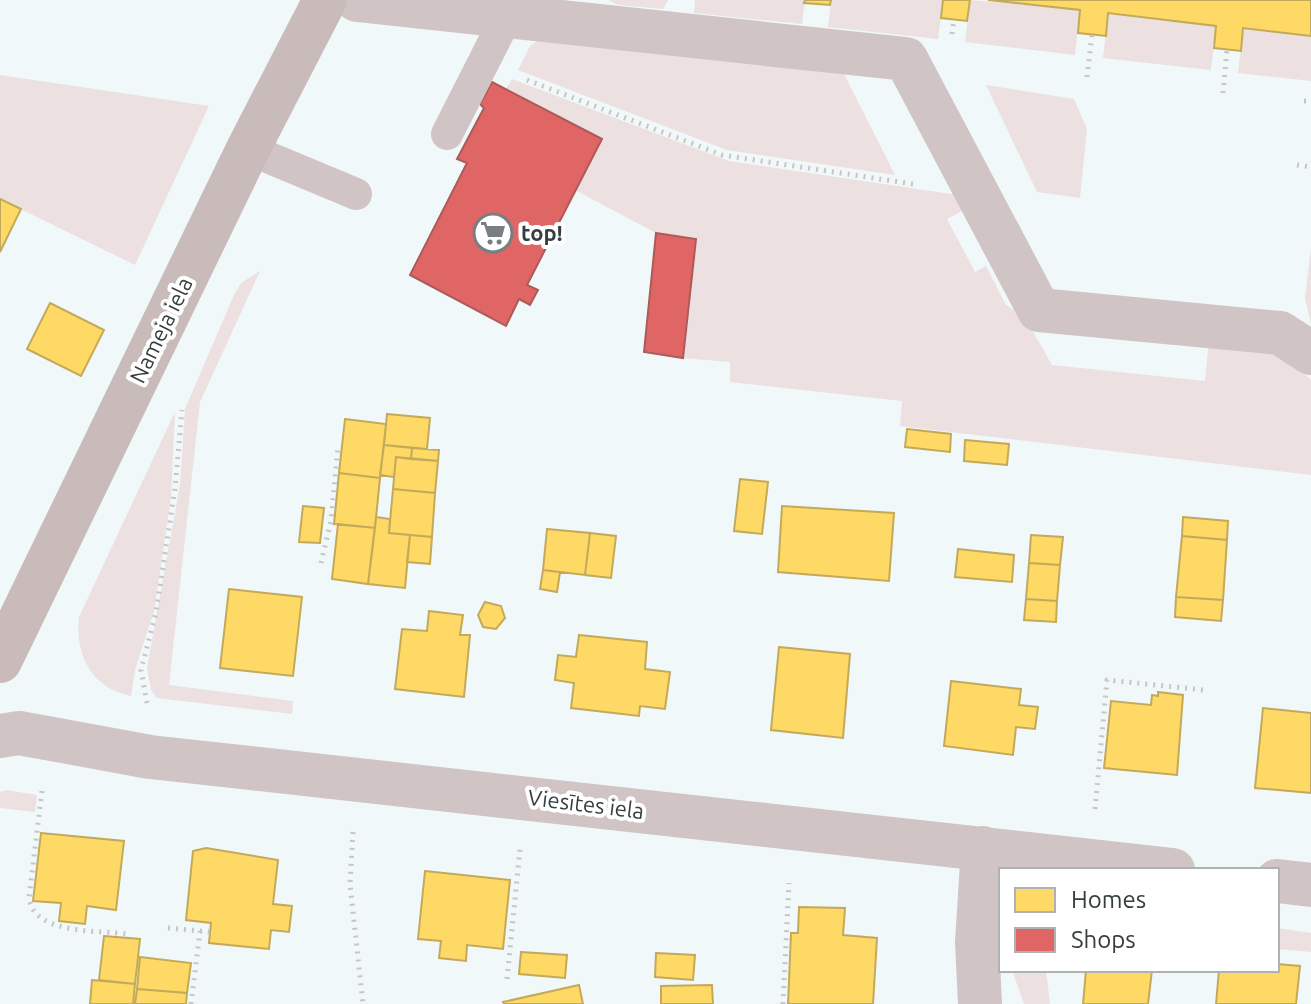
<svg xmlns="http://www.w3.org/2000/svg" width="1311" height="1004" font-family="Ubuntu,sans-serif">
  <rect width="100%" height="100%" fill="#f0f8fa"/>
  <path fill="#ece0e0" d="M609,0H668L663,9L618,5Z
    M695,0H805L802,24L694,13Z
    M831,0H943L938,39L828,27Z
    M970,0L1080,10L1075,55L965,42Z
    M1108,13L1216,26L1211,70L1103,58Z
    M1243,28L1311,36V81L1238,73Z
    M540,39L841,68L895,175L727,150L518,70L530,46Z
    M0,75L209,106L135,265L0,199Z
    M512,79L729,161L958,195L966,209L947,219L975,272L986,266L1006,305L1024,316L1052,365L1205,381L1209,340L1280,352L1311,380V475L900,426L902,401L730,382V362L683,358L695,239L656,233L575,190L602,139L506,89Z
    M986,85L1074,99L1087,129L1080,198L1037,192Z
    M1311,247V324L1305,298Z
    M260,271L200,402L169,685L293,701L292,714L157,698L151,690L147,668L180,485L185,409L234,295L241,283Z
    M175,412L171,498L154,611L135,670L131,696C91,688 75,655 79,617Z
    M6,790L37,795L35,812L0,808V792Z
    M1277,928L1311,933V952L1277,949Z
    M1012,970H1046L1050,1004H1024Z"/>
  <path fill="#ffd966" stroke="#c3aa5a" stroke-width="2" d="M805,0H831L830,5L804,3Z
    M943,0H970L967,21L941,18Z
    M988,0H1311V36L1243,28L1241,51L1214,48L1216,26L1108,13L1106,36L1078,33L1080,10Z
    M0,199L21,209L0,252Z
    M50,303L104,330L81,376L27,349Z
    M387,414L430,418L427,449L384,445Z
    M345,419L386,424L380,478L339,473Z
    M907,429L951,434L950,452L905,447Z
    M965,440L1009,444L1007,465L964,461Z
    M384,445L412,448L411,459L396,457L394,477L380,475Z
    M412,448L439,450L438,461L411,459Z
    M396,457L438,461L435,493L393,489Z
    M339,473L380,478L375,528L334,524Z
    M740,479L768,482L762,534L734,531Z
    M393,489L435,493L432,537L389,533Z
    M303,506L324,508L320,543L299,542Z
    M782,506L894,513L889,581L778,572Z
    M376,517L390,519L389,533L410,535L405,588L368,584Z
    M1183,517L1228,521L1227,540L1182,536Z
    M338,524L375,528L368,584L332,579Z
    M547,529L590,533L585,575L543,570Z
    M590,533L616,536L611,578L585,575Z
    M410,535L432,537L430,564L407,562Z
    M1031,535L1063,537L1060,565L1029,563Z
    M1182,536L1227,540L1223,600L1176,597Z
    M958,549L1014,555L1012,582L955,577Z
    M1029,563L1060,565L1057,601L1026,599Z
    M543,570L560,572L557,592L540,589Z
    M229,589L302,597L293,676L220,668Z
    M1176,597L1223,600L1221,621L1175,617Z
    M1026,599L1057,601L1056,622L1024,620Z
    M485,602L501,606L505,618L496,629L483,627L478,615Z
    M429,611L463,615L460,635H470L464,697L395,689L402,629L427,631Z
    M579,635L647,642L645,669L670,672L665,709L640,706L639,716L571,708L574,683L555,680L558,655L576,657Z
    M779,647L850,654L843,738L771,730Z
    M951,681L1021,689L1019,705L1038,707L1035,729L1016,727L1013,755L944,746Z
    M1158,692L1183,695L1177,775L1104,768L1111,701L1151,705L1152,695L1158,696Z
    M1263,708L1311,713V793L1255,788Z
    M41,833L124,841L116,910L87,906L85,924L59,921L61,903L33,901Z
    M206,848L278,860L273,904L292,906L289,932L271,930L269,949L209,943L211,923L186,920L193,851Z
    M425,871L510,880L503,949L467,945L466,961L439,958L441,941L418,939Z
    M799,907L845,908L843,935L877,938L873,1004H788L791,933H798Z
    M104,936L140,939L135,984L99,980Z
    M521,952L567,955L565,978L519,974Z
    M656,953L695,955L693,980L655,977Z
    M140,957L191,963L187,993L137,989Z
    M1277,964L1300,966L1296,1004H1216L1219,970H1277Z
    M1086,970H1152L1148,1004H1083Z
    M92,980L135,984L133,1004H90Z
    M579,985L583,1004H504L503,1002Z
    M712,985L713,1004H661V986Z
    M137,989L187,993L186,1004H135Z"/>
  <path fill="#e06666" stroke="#ad5a5a" stroke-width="2" d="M492,82L602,139L527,285L538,290L530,305L519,299L506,326L410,275L467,163L457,159L484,108L480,104Z
    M656,233L696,239L683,358L644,352Z"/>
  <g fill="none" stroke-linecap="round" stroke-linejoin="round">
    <path stroke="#cac5c5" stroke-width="5" stroke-dasharray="2 6" stroke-linecap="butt" d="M952,34L954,19
      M1087,77L1092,34
      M527,80L722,155L913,184
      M1223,93L1227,49
      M1304,101H1311
      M1297,165L1311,167
      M321,563L331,521L338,447
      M147,703L141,670L156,612L175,489L182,410
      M42,791L29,898C34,935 98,930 127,934
      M1095,809L1107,680L1204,690
      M353,832L350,884L363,1004
      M168,928L211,932
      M507,979L520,849
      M191,1004L200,931
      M783,1004L789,883"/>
    <path stroke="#d0c5c4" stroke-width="32" d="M447,134L507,16
      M248,149L356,194"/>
    <path stroke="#d0c5c4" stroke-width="44" d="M357,0L906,59L1039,310L1280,333L1311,353
      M0,736L19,733L150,757L1173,870
      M1277,881L1311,885
      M980,1004L977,942L983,848"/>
    <path stroke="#c8bbba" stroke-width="44" d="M0,661L248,149L325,0"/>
  </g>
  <defs>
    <symbol id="supermarket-ring" viewBox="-11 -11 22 22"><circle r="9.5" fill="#fff" stroke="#777f80" stroke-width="1.5"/><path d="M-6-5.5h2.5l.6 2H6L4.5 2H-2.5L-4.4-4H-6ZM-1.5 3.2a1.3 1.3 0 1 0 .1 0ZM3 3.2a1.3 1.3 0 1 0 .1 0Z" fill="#777f80"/></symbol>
  </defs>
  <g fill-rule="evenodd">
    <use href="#supermarket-ring" x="471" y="211" width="44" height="44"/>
  </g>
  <g text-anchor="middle" stroke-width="8" stroke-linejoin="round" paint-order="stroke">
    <g font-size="22" font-weight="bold" fill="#363e3f" stroke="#fff" text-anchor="start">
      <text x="521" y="241">top!</text>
    </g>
    <g font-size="22" fill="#363e3f" stroke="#fff">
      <text transform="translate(161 330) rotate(-64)" y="8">Nameja iela</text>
      <text transform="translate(586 804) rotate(7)" y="8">Viesītes iela</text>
    </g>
  </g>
  <rect x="999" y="868" width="280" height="104" fill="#ffffff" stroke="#afb2b2" stroke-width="2"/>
  <rect x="1015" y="888" width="40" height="24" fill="#ffd966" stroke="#afb2b2" stroke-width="2"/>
  <text x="1071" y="908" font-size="24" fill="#363e3f">Homes</text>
  <rect x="1015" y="928" width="40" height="24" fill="#e06666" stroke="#afb2b2" stroke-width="2"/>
  <text x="1071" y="948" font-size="24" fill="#363e3f">Shops</text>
</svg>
